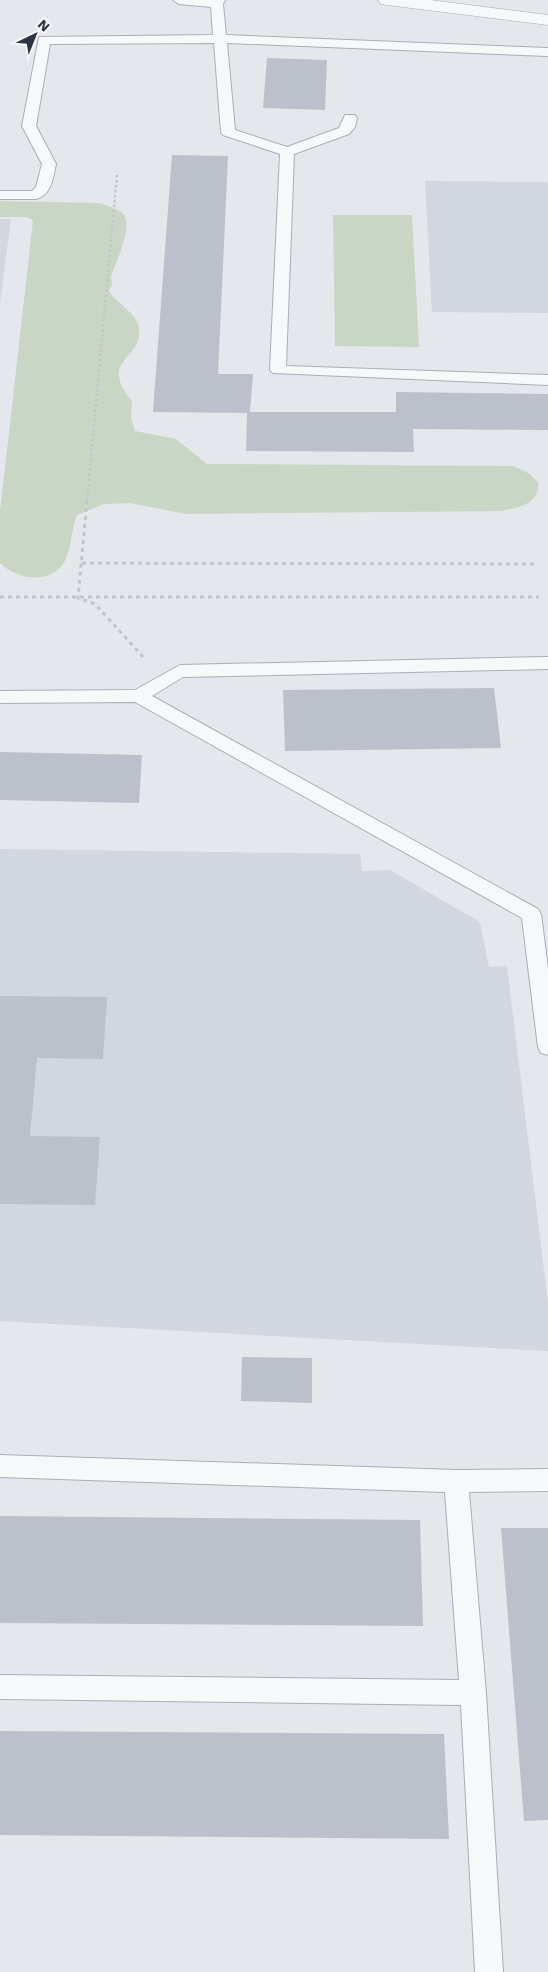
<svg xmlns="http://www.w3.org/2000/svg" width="548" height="1972" font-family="'Work Sans',sans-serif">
  <rect width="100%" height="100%" fill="#e4e7ec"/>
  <path fill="#d2d6de" d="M425,181L548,182V313L432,312Z
    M0,219H11L0,303Z
    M0,849L360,854L362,871L390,870L480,922L489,967L507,966L548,1303V1351L0,1321Z"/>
  <path fill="#c9d6c5" d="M0,201L99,203C107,206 118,208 124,215C133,226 116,263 111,276L112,284L109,291C117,304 136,312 139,328C143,360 97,359 132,401L131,418L135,431L176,439L207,464L513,466L530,474L538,483C539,505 519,507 501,511L186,514L130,503L104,504L77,515C71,529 72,547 65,561C51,585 17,580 0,563V512L33,220L27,217H0Z
    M333,215H412L419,347L335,346Z"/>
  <path fill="#bbc0ca" d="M267,58L327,60L325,110L263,108Z
    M172,155L228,156L218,374H253L250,412H396V392L548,394V430L413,429L414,452L246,451L247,413L153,412Z
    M494,688L501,748L285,751L283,690Z
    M0,752L142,755L139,803L0,800Z
    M0,996L107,997L103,1059L37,1058L30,1136L100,1137L95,1205L0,1204Z
    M242,1357L312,1358V1403L241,1401Z
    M0,1516L420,1520L423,1626L0,1623Z
    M501,1528H548V1820L524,1821Z
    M0,1731L444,1734L449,1839L0,1835Z"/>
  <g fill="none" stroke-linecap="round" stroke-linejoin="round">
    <defs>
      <path id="service" d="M173,0H225L223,4L226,35L548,48V56L227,43L235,130L287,147L339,128L345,115H355L357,118L355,127L349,134L294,154L286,366L548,375V385L273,373L270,370L280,154L223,135L221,132L214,43L50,44L36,126L56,164C53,177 52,195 36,199H0V191H32L36,187L42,164L22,126L39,37L213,35L211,7L179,4Z
        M548,657V669L183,677L152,696L538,909L541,914L548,969V1055L541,1053L538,1047L522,918L135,702L0,703V691L135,690L180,665Z
        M0,1455L456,1470L548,1469V1491L469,1492L486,1693L503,1972H475L461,1705L0,1699V1675L459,1680L445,1492L0,1477Z"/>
      <path id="minor" d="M378,0H430L548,15V25L387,5L381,4Z"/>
    </defs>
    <use href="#service" stroke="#a9aeb7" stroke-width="2"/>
    <use href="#minor" stroke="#a9aeb7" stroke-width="1"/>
    <path stroke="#c2c5cb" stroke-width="2.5" stroke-dasharray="2.5 2.5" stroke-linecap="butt" d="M87,501L117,175"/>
    <path stroke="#c2c5cb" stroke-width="3" stroke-dasharray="4 4" stroke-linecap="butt" d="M87,500L78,598L95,604L145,659
      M82,563L535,564
      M0,597H539"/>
    <use href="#service" fill="#f7f8fa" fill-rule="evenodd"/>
    <use href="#minor" fill="#f7f8fa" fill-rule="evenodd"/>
  </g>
  <g transform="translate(35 35) rotate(43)" stroke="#f4f6f9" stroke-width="4" paint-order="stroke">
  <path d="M0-4L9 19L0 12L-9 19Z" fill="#2b3445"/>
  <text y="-8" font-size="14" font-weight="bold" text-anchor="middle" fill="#2b3445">N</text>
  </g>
</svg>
